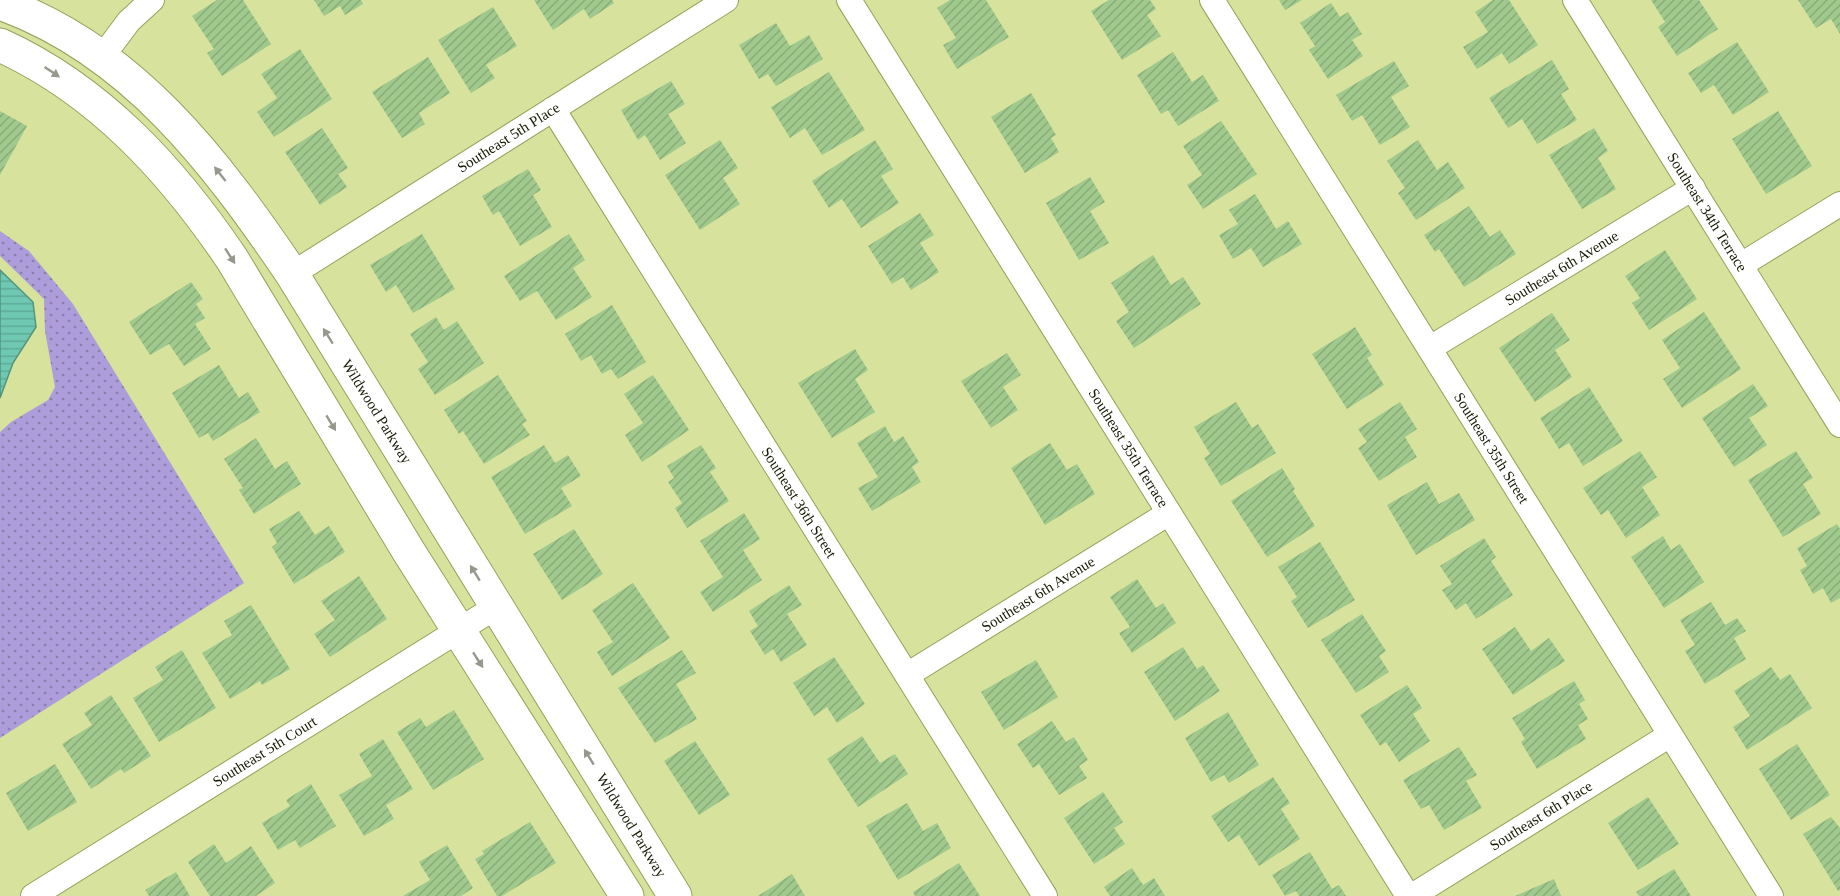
<svg xmlns="http://www.w3.org/2000/svg" width="1840" height="896" font-family="'Times New Roman',serif">
  <defs>
    <pattern id="grass-dots" width="8" height="8" patternUnits="userSpaceOnUse" patternTransform="scale(1.5)"><rect width="8" height="8" fill="#ad9dda"/><path d="M2 2h.1M6 6h.1" fill="none" stroke="#8c7fae" stroke-width="1.8" stroke-linecap="round"/></pattern>
    <pattern id="water-rules" width="6" height="5" patternUnits="userSpaceOnUse" patternTransform="scale(1.5)"><rect width="6" height="5" fill="#6ec8b2"/><path d="M0 2.5h6" fill="none" stroke="#5eab97"/></pattern>
    <pattern id="building-hatch" width="6" height="6" patternUnits="userSpaceOnUse" patternTransform="scale(1.5)"><rect width="6" height="6" fill="#a0c98d"/><path d="M-1 1l2-2M0 6l6-6M5 7l2-2" fill="none" stroke="#89ac78"/></pattern>
  </defs>
  <rect width="100%" height="100%" fill="#d7e39c"/>
  <path fill="url(#grass-dots)" d="M0,231L29,251L73,304L244,583L0,738V432L11,422L48,400L55,387L45,331L44,299L0,256Z"/>
  <path fill="url(#water-rules)" stroke="#53947d" stroke-width="1.5" d="M0,270L33,302L36,327L13,363L0,398Z"/>
  <path fill="url(#building-hatch)" d="M217,0H243L271,44L222,76L207,53L214,49L192,16Z
    M314,0H361L363,4L345,15L340,6L324,16Z
    M534,0H612L614,3L590,19L584,9L553,30Z
    M950,0H986L1009,37L957,69L943,45L956,38L937,8Z
    M1109,0H1150L1156,9L1147,15L1161,36L1122,60L1091,11Z
    M1279,0H1302L1285,10Z
    M1493,0H1509L1538,45L1509,64L1502,53L1477,69L1463,47L1488,32L1475,12Z
    M1651,0H1699L1718,29L1677,56L1658,27L1665,22Z
    M1798,0H1840V34L1831,19L1816,28Z
    M1331,3L1340,17L1348,12L1362,34L1352,40L1363,56L1328,79L1309,50L1315,46L1300,23Z
    M493,7L517,46L486,65L495,78L471,93L438,40Z
    M776,23L790,46L809,35L823,59L776,86L768,74L759,79L739,45Z
    M1737,42L1769,92L1733,115L1714,85L1701,93L1688,73Z
    M300,49L332,99L274,137L257,112L277,98L261,74Z
    M1173,52L1192,82L1203,75L1219,101L1178,126L1168,110L1161,114L1137,75Z
    M428,57L450,93L419,113L425,124L402,138L372,92Z
    M1552,60L1569,89L1561,94L1577,120L1537,144L1522,119L1508,128L1489,98Z
    M1394,61L1409,86L1391,97L1410,127L1380,145L1362,115L1352,121L1336,95Z
    M829,72L865,130L822,155L805,128L790,138L771,107Z
    M671,81L685,104L668,114L686,143L660,160L645,135L638,140L621,110Z
    M1031,93L1056,135L1051,138L1059,152L1025,173L991,117Z
    M0,111L27,126L0,175Z
    M1778,111L1812,166L1766,194L1732,139Z
    M1221,121L1257,174L1203,209L1187,185L1202,175L1183,146Z
    M322,128L348,168L338,174L347,187L320,205L285,152Z
    M1594,128L1608,151L1598,158L1616,189L1582,209L1549,155Z
    M720,140L738,168L723,178L740,204L700,230L665,175Z
    M875,140L893,169L881,176L899,203L861,228L842,199L829,208L812,181Z
    M1418,140L1437,170L1448,162L1465,188L1416,220L1398,193L1405,188L1387,161Z
    M528,169L541,190L533,195L552,227L520,246L499,211L493,215L482,196Z
    M1090,177L1105,202L1090,211L1109,243L1079,260L1046,203Z
    M1255,194L1276,229L1288,221L1302,244L1263,267L1251,248L1233,259L1219,235L1238,224L1229,210Z
    M1469,206L1490,237L1500,230L1516,254L1464,287L1439,249L1435,252L1424,235Z
    M920,213L934,235L920,243L939,272L911,290L903,277L892,284L868,246Z
    M422,234L455,289L413,313L396,285L386,292L370,265Z
    M569,234L585,260L573,268L592,297L556,320L537,291L520,301L504,276Z
    M1665,250L1697,299L1649,330L1632,303L1640,298L1625,276Z
    M1153,255L1171,285L1183,277L1201,304L1134,348L1116,321L1129,312L1111,283Z
    M191,282L203,299L196,304L205,318L195,324L211,349L184,366L169,344L150,355L129,322Z
    M612,305L646,362L618,379L611,369L602,374L591,355L581,361L565,334Z
    M1704,312L1741,369L1682,408L1663,379L1680,368L1662,340Z
    M1552,313L1570,340L1555,350L1572,377L1535,402L1499,348Z
    M436,317L444,330L457,321L484,363L435,395L418,369L428,362L410,334Z
    M1355,327L1372,355L1367,358L1384,385L1347,409L1312,354Z
    M855,349L868,370L855,379L875,412L832,438L798,383Z
    M1007,353L1021,375L1003,387L1018,410L991,428L961,381Z
    M219,365L239,398L248,392L260,412L213,441L208,433L199,438L172,393Z
    M498,375L527,421L522,424L530,435L484,464L463,431L459,434L444,410Z
    M653,375L689,430L642,462L625,435L643,423L624,394Z
    M1753,384L1768,406L1749,418L1767,445L1734,467L1702,418Z
    M1589,387L1623,441L1583,466L1569,443L1559,449L1540,418Z
    M1236,402L1252,428L1258,424L1276,453L1221,486L1204,458L1210,454L1194,427Z
    M1400,402L1417,429L1405,437L1417,457L1379,481L1358,448L1367,442L1358,429Z
    M885,426L894,442L903,436L919,462L912,467L921,482L872,511L858,488L878,477L857,443Z
    M256,438L275,469L287,461L301,484L254,514L239,490L243,488L224,459Z
    M1050,443L1067,470L1077,464L1095,494L1045,525L1011,468Z
    M544,445L555,463L568,455L581,476L561,488L572,506L525,534L491,477Z
    M701,445L716,468L710,472L729,501L687,528L675,508L682,503L668,482L674,478L667,466Z
    M1640,451L1657,477L1642,487L1660,515L1626,538L1608,510L1601,515L1583,488Z
    M1796,451L1813,478L1803,484L1821,514L1783,537L1748,480Z
    M1282,468L1295,489L1293,491L1315,526L1267,557L1231,501Z
    M1427,482L1439,504L1459,493L1475,520L1416,555L1387,505Z
    M299,511L315,535L329,526L345,552L294,584L272,547L277,543L269,529Z
    M744,513L760,539L743,550L762,580L713,612L700,592L723,577L700,541Z
    M1837,524L1840,529V598L1831,603L1823,588L1813,594L1800,570L1807,566L1797,548Z
    M574,529L603,574L562,600L533,554Z
    M1663,536L1671,550L1680,544L1704,582L1664,608L1631,557Z
    M1484,538L1496,557L1491,561L1513,595L1476,619L1466,603L1456,610L1442,590L1452,584L1440,566Z
    M1320,542L1355,600L1308,628L1291,601L1297,597L1278,567Z
    M359,576L387,619L330,657L314,634L335,620L321,601Z
    M1137,579L1156,608L1163,603L1176,623L1132,653L1119,633L1130,627L1110,597Z
    M633,583L670,638L612,676L597,652L613,642L592,610Z
    M789,585L802,605L787,614L807,645L781,662L773,649L765,655L750,631L758,626L749,611Z
    M1711,602L1725,625L1737,618L1746,631L1734,638L1746,659L1705,684L1685,651L1695,645L1680,620Z
    M251,605L290,669L262,685L260,681L230,699L202,653L232,635L224,621Z
    M1362,614L1386,651L1379,656L1389,672L1356,693L1321,640Z
    M1515,627L1531,651L1549,638L1565,661L1513,695L1482,649Z
    M1183,647L1197,669L1203,665L1220,691L1175,721L1144,672Z
    M182,650L216,708L159,742L133,698L163,680L155,667Z
    M682,650L696,673L676,684L697,719L655,743L618,688Z
    M834,657L865,704L837,723L827,707L814,716L793,683Z
    M1036,660L1058,697L1004,730L981,692Z
    M1771,667L1780,680L1790,674L1812,708L1747,750L1733,727L1750,716L1734,691Z
    M1574,681L1585,700L1579,704L1588,719L1578,725L1586,739L1537,769L1521,742L1525,739L1512,718Z
    M1407,685L1422,708L1413,714L1430,741L1399,762L1386,742L1380,746L1360,715Z
    M111,695L151,756L124,773L121,769L91,789L62,744L92,725L84,713Z
    M454,710L484,759L433,790L397,732L420,718L426,727Z
    M1228,712L1259,765L1229,783L1224,775L1211,782L1185,738Z
    M1052,721L1066,742L1074,737L1088,760L1079,766L1087,778L1059,795L1039,764L1033,768L1017,744Z
    M862,736L880,763L895,754L908,774L858,807L827,759Z
    M383,739L413,789L386,805L394,819L364,836L339,795L372,776L359,754Z
    M695,741L730,795L699,815L664,761Z
    M1797,744L1830,795L1791,820L1759,769Z
    M1459,747L1477,775L1466,781L1482,808L1444,830L1429,805L1421,809L1403,780Z
    M55,764L77,802L28,831L6,793Z
    M1273,777L1290,803L1281,809L1300,839L1259,866L1239,835L1228,842L1211,816Z
    M311,784L336,826L300,848L295,840L278,850L262,823L290,806L286,800Z
    M1103,792L1123,822L1114,828L1125,844L1094,864L1064,818Z
    M1648,797L1679,844L1638,870L1608,823Z
    M907,803L923,831L937,823L951,848L898,880L866,826Z
    M1831,817L1840,828V890L1838,891L1803,834Z
    M530,822L556,863L502,896H497L475,859L484,854L482,851Z
    M214,844L226,863L251,846L275,883L256,896H210L188,862Z
    M447,845L473,888L461,896H403L430,880L419,862Z
    M1310,852L1332,889L1339,885L1346,896H1299L1296,891L1285,896L1272,875Z
    M959,863L980,896H915L913,892Z
    M1132,868L1143,885L1154,878L1165,896H1110L1104,887Z
    M1674,869L1691,896H1639L1636,892Z
    M176,872L190,896H149L145,890Z
    M792,874L805,896H758Z
    M1554,879L1561,896H1515Z"/>
  <g fill="none" stroke-linecap="round" stroke-linejoin="round">
    <defs>
      <g id="street">
        <path id="s1" d="M849,0L1408,896"/>
        <path id="s2" d="M1212,0L1771,896"/>
        <path id="s3" d="M1575,0L1840,425"/>
        <path d="M102,57L129,21L152,0"/>
        <path id="s4" d="M553,109L1045,896"/>
        <path d="M1741,265L1840,204"/>
        <path id="s5" d="M292,274L726,0"/>
        <path id="s6" d="M1430,348L1693,188"/>
        <path id="s7" d="M907,675L1169,513"/>
        <path id="s8" d="M33,896L496,607"/>
        <path id="s9" d="M1412,896L1670,735"/>
      </g>
      <g id="secondary">
        <path id="s10" d="M0,3C132,50 216,162 292,274L675,896"/>
        <path d="M0,45C99,90 172,170 232,259L409,552L627,896"/>
      </g>
    </defs>
    <use href="#street" stroke="#96a15c" stroke-width="26"/>
    <use href="#secondary" stroke="#96a15c" stroke-width="35"/>
    <use href="#street" stroke="#fff" stroke-width="24"/>
    <use href="#secondary" stroke="#fff" stroke-width="33"/>
  </g>
  <defs><path id="oneway-solid" d="M-6-.8H1V-3.2L6.5 0L1 3.2V.8H-6Z" transform="scale(1.5)"/></defs>
  <g fill="#96988c">
    <use href="#oneway-solid" transform="translate(52 72) rotate(34)"/>
    <use href="#oneway-solid" transform="translate(220 174) rotate(-128)"/>
    <use href="#oneway-solid" transform="translate(230 256) rotate(57)"/>
    <use href="#oneway-solid" transform="translate(328 336) rotate(-122)"/>
    <use href="#oneway-solid" transform="translate(331 423) rotate(59)"/>
    <use href="#oneway-solid" transform="translate(475 573) rotate(-122)"/>
    <use href="#oneway-solid" transform="translate(478 660) rotate(57)"/>
    <use href="#oneway-solid" transform="translate(589 757) rotate(-122)"/>
  </g>
  <g text-anchor="middle" stroke-width="5" stroke-linejoin="round" paint-order="stroke">
    <g font-size="15" fill="#151900" stroke="#faffea">
      <text dy="5" stroke="none"><textPath href="#s5" startOffset="256">Southeast 5th Place</textPath></text>
      <text dy="5" stroke="none"><textPath href="#s3" startOffset="250">Southeast 34th Terrace</textPath></text>
      <text dy="5" stroke="none"><textPath href="#s6" startOffset="154">Southeast 6th Avenue</textPath></text>
      <text dy="5" stroke="none"><textPath href="#s10" startOffset="567">Wildwood Parkway</textPath></text>
      <text dy="5" stroke="none"><textPath href="#s1" startOffset="528">Southeast 35th Terrace</textPath></text>
      <text dy="5" stroke="none"><textPath href="#s2" startOffset="528">Southeast 35th Street</textPath></text>
      <text dy="5" stroke="none"><textPath href="#s4" startOffset="464">Southeast 36th Street</textPath></text>
      <text dy="5" stroke="none"><textPath href="#s7" startOffset="154">Southeast 6th Avenue</textPath></text>
      <text dy="5" stroke="none"><textPath href="#s8" startOffset="273">Southeast 5th Court</textPath></text>
      <text dy="5" stroke="none"><textPath href="#s9" startOffset="152">Southeast 6th Place</textPath></text>
      <text dy="5" stroke="none"><textPath href="#s10" startOffset="1053">Wildwood Parkway</textPath></text>
    </g>
  </g>
</svg>
